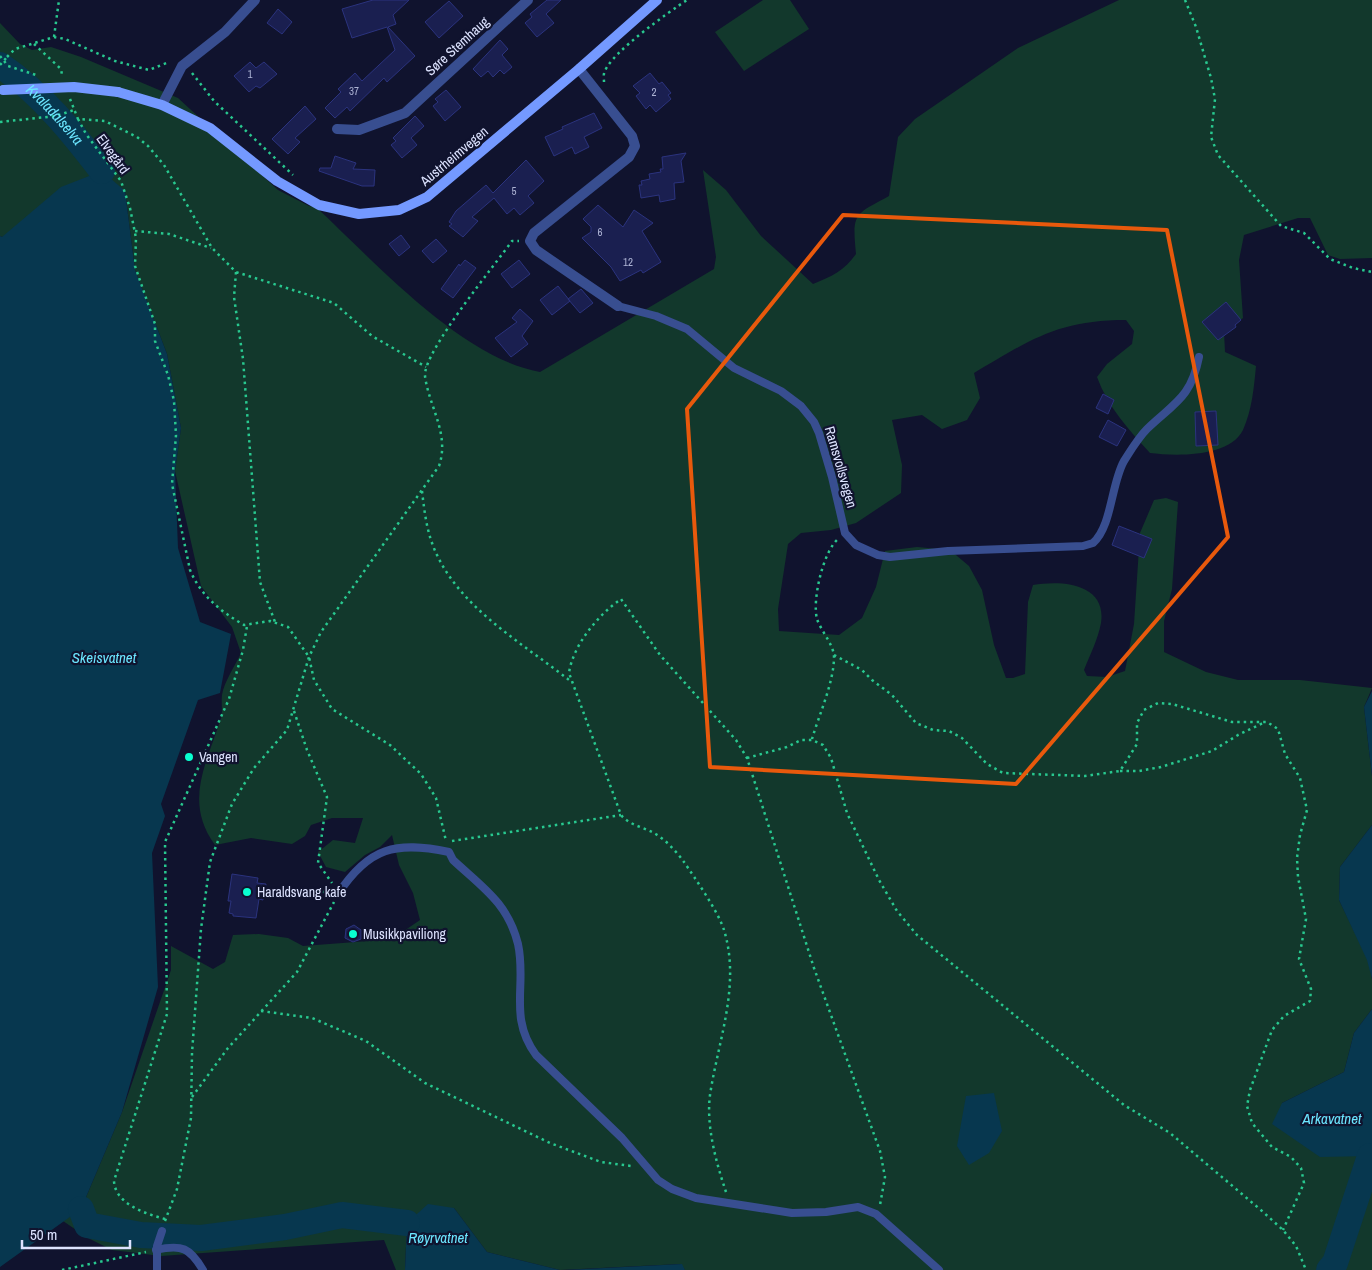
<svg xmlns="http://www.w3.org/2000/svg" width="1372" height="1270" font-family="'Archivo Narrow',sans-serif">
  <rect width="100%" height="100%" fill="#10132e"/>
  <path fill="#12382c" d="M763,0H790L809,29L744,71L715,32Z
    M1119,0H1372V258L1340,259L1328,255L1310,218H1298L1244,235L1239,260L1243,318L1224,332L1225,352L1256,366C1254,387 1252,410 1243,430C1229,458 1175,456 1150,453C1128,429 1108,407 1097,377L1107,364L1132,344L1134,331L1126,320C1058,320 1030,340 974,373L980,398L967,420L942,429L922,415L892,420L902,465L901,493L856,523L831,530L801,533L788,544L778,609L779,631L839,635L862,618L876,587L885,551L917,547L950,550L969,566L982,590L994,645L1006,678H1013L1025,674L1028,602L1033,585C1061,580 1107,583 1101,623C1098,639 1090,655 1084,670L1087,676L1107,677L1125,671L1134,624L1140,533L1154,500L1166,498L1178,502L1172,589L1164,621V652L1206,672L1238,680H1300L1372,688L1364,707L1372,776V825L1340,867L1339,900L1368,960L1372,979V1009L1354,1033L1344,1072L1282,1103L1372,1156V1270H685L681,1264L560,1270L487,1252L454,1208L407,1223L405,1270H396L384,1240L161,1256L112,1250L88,1238L63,1221L81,1209L122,1112L171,970V946L213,969L225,962L233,935L259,934L288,938L303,946L369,941L401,933L420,920L413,893L399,865L392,835L380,847L365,855L345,872L326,867L318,852L333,840L355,843L363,818H332L311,825L305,836L292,844L251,838L215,845C183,801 207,763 221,718C223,711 221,703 222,695C224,682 235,666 241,653L232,627L201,586L175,471L181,428L167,354L135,270L125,191L2,237L0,236V23L20,44L32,50L51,47L81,57L178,98L278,190L309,206L316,207C374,261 461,358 540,372L714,269L716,257L703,170L726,190L761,236L813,284C831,277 845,270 856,254C852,213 854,215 889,196L898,137L915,119L1018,48Z"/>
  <path fill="#07374f" d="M102,171L125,191L135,270L167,354L181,428L175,471L178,548L200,622L231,634L220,693L198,700L161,804L165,816L152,853L158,987L122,1112L81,1209L0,1267V236L2,237L61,187Z
    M1372,691V776L1364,707Z
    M1372,825V979L1367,960L1339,900L1340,867Z
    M1372,1009V1156L1320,1157L1272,1124L1282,1103L1344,1072L1354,1033Z
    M994,1093L1002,1131L989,1153L969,1165L957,1146L966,1096Z
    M428,1204L454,1208L487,1252L560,1270H405L407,1223Z
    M682,1264L685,1270H566Z"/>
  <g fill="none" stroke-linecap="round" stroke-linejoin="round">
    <g stroke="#07374f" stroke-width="26">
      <path id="s1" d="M0,65C40,92 73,133 102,171"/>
      <path d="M81,1209L87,1225L141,1235L201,1238L285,1227L342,1215L407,1223"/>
      <path d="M1329,1270L1335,1263L1370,1156"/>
    </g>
  </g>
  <path fill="#1a1f50" stroke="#2b337e" d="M373,0H409L393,15L396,24L388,27L415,56L387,82L384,78L350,111L347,107L335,118L325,108L341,92L338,89L355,73L362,81L395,50L387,27L352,38L342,9Z
    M547,0H561L546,14L554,23L537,37L525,23L532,17L530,14Z
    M449,1L463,16L439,38L425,22Z
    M278,9L292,22L282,34L267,23Z
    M500,40L508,49L502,55L512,67L504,74L500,70L493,77L488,71L481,77L473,69Z
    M250,62L256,68L264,62L277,74L260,88L256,86L249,92L234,76Z
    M650,73L659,84L662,82L671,93L668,95L671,99L656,112L650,105L646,109L636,96L640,93L633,86Z
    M446,90L461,107L445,121L433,106L438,102L435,99Z
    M305,106L316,119L295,138L300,142L288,154L272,139Z
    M594,113L602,128L584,137L589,147L575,154L572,147L554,156L545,137L563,129L562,127Z
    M415,116L424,126L411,138L417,145L402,158L391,145L396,141L393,138Z
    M686,153L681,161L684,182L674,183L675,199L660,202L659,195L641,198L639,185H642L641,181L650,179L649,174L661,172L660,169H663L662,157Z
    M335,156L356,163L353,169L375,170L374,186H362L319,171L320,168H331Z
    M526,160L544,181L528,196L534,203L520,215L514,208L507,214L494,198L472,217L478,221L463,237L449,226L452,224L449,222L456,211L486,185L493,193Z
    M598,205L623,227L634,210L653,223L642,231L661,262L643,273L641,270L620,281L611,267L582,238L591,232V227L583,219Z
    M401,235L410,247L399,256L389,244Z
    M436,239L447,251L433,263L422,251Z
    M465,260L476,268L453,298L441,289L459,264L460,266Z
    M519,260L530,274L512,288L501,274Z
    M558,286L570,301L552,315L540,300Z
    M581,289L593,303L580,313L568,299Z
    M1226,302L1241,320L1235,325L1236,327L1218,340L1202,322Z
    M520,309L533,321L522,336L528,344L511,357L495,338L517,322L512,318Z
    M1103,394L1114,400L1108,414L1096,408Z
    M1216,411L1218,445L1196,446L1195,412Z
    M1108,420L1126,430L1117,446L1099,437Z
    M1119,526L1152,539L1144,558L1112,545Z
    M232,874L258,878L257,883L266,884L263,900L259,899L256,918L233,916V914L229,913L231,901H228Z
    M354,925L361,930V939L353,942L345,938L346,929Z"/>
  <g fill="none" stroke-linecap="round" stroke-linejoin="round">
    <path stroke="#28c88f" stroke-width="2.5" stroke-dasharray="2.5 4" stroke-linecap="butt" d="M1185,0L1196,27L1211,78L1215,99L1211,137L1218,155L1281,226L1304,233L1330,259L1353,268L1372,272
      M54,37L59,0
      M34,44L61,69L62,75
      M0,56L8,66L39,76
      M7,57L15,49L54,37L65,39L115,61L149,70L169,62
      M192,73L214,101L293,175
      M604,82C604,79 603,74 605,71C612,52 669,12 687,0
      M70,99L78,119L105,121L137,137L148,146L164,165L212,248L236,272L334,303L372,336L426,367
      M78,119L86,134L121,181L130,208L136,238L135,266L155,324V341L168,375L174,401L176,435L172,484L190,570C201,596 220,611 244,625L270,621L288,627L309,657L314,680L332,709L390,745L421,774L436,798L446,841
      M0,122L56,116L74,110
      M135,231L169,234L211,248
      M236,272L234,297L243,359L260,582L275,622
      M422,491C424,508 426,525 431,540C452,604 520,641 569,680
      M834,655L862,670L872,680L892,695L916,723L933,730L949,731L962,738L987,764L1003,773L1085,776L1120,771L1137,744V723L1144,710L1158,703L1172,704L1232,722H1267L1278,729L1285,754L1300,778L1307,810L1300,835L1297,858L1298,877L1306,919L1299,959L1311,989L1310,1001L1284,1016L1272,1030L1250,1090L1247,1106L1252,1123L1272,1147L1291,1157L1301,1168L1304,1183L1283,1230
      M294,711L307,750L327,797L318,863L332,883
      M812,739C819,715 834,682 834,657C834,645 821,631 817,619C812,600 823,552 838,539
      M747,758L787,747L801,740H812L823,745L831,758L847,813L879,880L897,911L917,935L1124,1105L1170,1133L1262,1211L1283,1230L1296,1246L1306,1270
      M1120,771H1139L1161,767L1212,751L1238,735L1265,722
      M452,841L621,815
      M278,894L308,889L329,893
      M261,1011L312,1018L366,1041L425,1083L550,1143L601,1162L631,1166
      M192,1097L228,1048L297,972L334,902
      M726,1192C716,1162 706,1126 710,1095C718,1041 741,985 724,930C719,913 695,878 684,862C676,851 666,840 654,833C643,827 629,825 621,815L569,673C573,645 598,615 621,599L660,655L736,740L747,758L814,968L880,1151L885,1177L880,1205
      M165,1219C146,1214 115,1204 114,1181L167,1014L165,842L229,699L243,650L247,626
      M165,1221L177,1189L191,1118L192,1053L201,929L210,862L232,804L254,768L287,730L309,657L321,632L439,466C450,434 429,407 425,376C423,352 495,265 512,241H519
      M62,1270L146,1252"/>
    <path stroke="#384e90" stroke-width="8" d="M618,306L656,316L687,329L734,368L781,391L801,406L814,422L819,433L832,477L845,533L856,545L878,555L890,557L948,551L1083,546L1093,543C1112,526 1111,484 1124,461C1131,450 1138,438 1147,429C1174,403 1191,398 1199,357
      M338,894C369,847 396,841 449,852L453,860C482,887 508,903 518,944C527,985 508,1017 536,1055L622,1138L658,1180L672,1189L696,1198L792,1213L826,1212L858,1207L876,1214L939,1270
      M156,1250C182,1244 190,1248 203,1270
      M157,1270V1246L162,1231"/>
    <path stroke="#384e90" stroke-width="10" d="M579,69L632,136L635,146L629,157L534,233L530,241L536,250L618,306
      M162,105L182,66L225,32L255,0
      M337,129L359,130L405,113L528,0"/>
    <path stroke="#7499ff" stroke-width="10" d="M118,92L162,105L210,128L277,181L319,205L359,214L399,210L427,197L579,69L657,0"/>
    <path stroke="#28c88f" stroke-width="2.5" stroke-dasharray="2.5 4" stroke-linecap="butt" d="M0,65L7,57"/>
    <path stroke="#7499ff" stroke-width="10" d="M3,90L74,87L118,92"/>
  </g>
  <path fill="none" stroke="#e8590c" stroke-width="4" stroke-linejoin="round" d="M843,215L1167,230L1228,537L1016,784L710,767L687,409Z"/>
  <g fill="#09ffd0" stroke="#10132e" stroke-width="2">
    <circle cx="189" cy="757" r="5"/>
    <circle cx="247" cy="892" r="5"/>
    <circle cx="353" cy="934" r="5"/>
  </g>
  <g text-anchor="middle" stroke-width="4.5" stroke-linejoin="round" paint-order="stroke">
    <g font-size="11" fill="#acb2d3">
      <text x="250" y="78">1</text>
      <text x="354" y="95">37</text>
      <text x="654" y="96">2</text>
      <text x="514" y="195">5</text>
      <text x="600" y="236">6</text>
      <text x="628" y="266">12</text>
    </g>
    <g font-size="14" fill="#dde3ff" stroke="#10132e">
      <text transform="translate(457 46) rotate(-42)" y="5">Søre Stemhaug</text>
      <text transform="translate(113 154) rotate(54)" y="5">Elvegård</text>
      <text transform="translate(454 156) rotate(-40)" y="5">Austrheimvegen</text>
      <text transform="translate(841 467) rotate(74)" y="5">Ramsvollsvegen</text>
    </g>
    <g font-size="14" fill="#dde3ff" stroke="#10132e" text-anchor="start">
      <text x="199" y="762">Vangen</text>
      <text x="257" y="897">Haraldsvang kafe</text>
      <text x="363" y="939">Musikkpaviliong</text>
    </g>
    <g font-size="15" font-style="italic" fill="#6be6ff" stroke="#10132e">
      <text dy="5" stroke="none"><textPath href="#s1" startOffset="74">Kvaladalselva</textPath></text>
      <text x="104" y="663">Skeisvatnet</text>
      <text x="1332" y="1124">Arkavatnet</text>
      <text x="438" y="1243">Røyrvatnet</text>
    </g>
  </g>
  <path d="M22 1240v8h108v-8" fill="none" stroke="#dde3ff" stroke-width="2.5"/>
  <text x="30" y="1240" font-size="15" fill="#dde3ff" stroke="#10132e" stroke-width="4" paint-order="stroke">50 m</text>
</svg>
